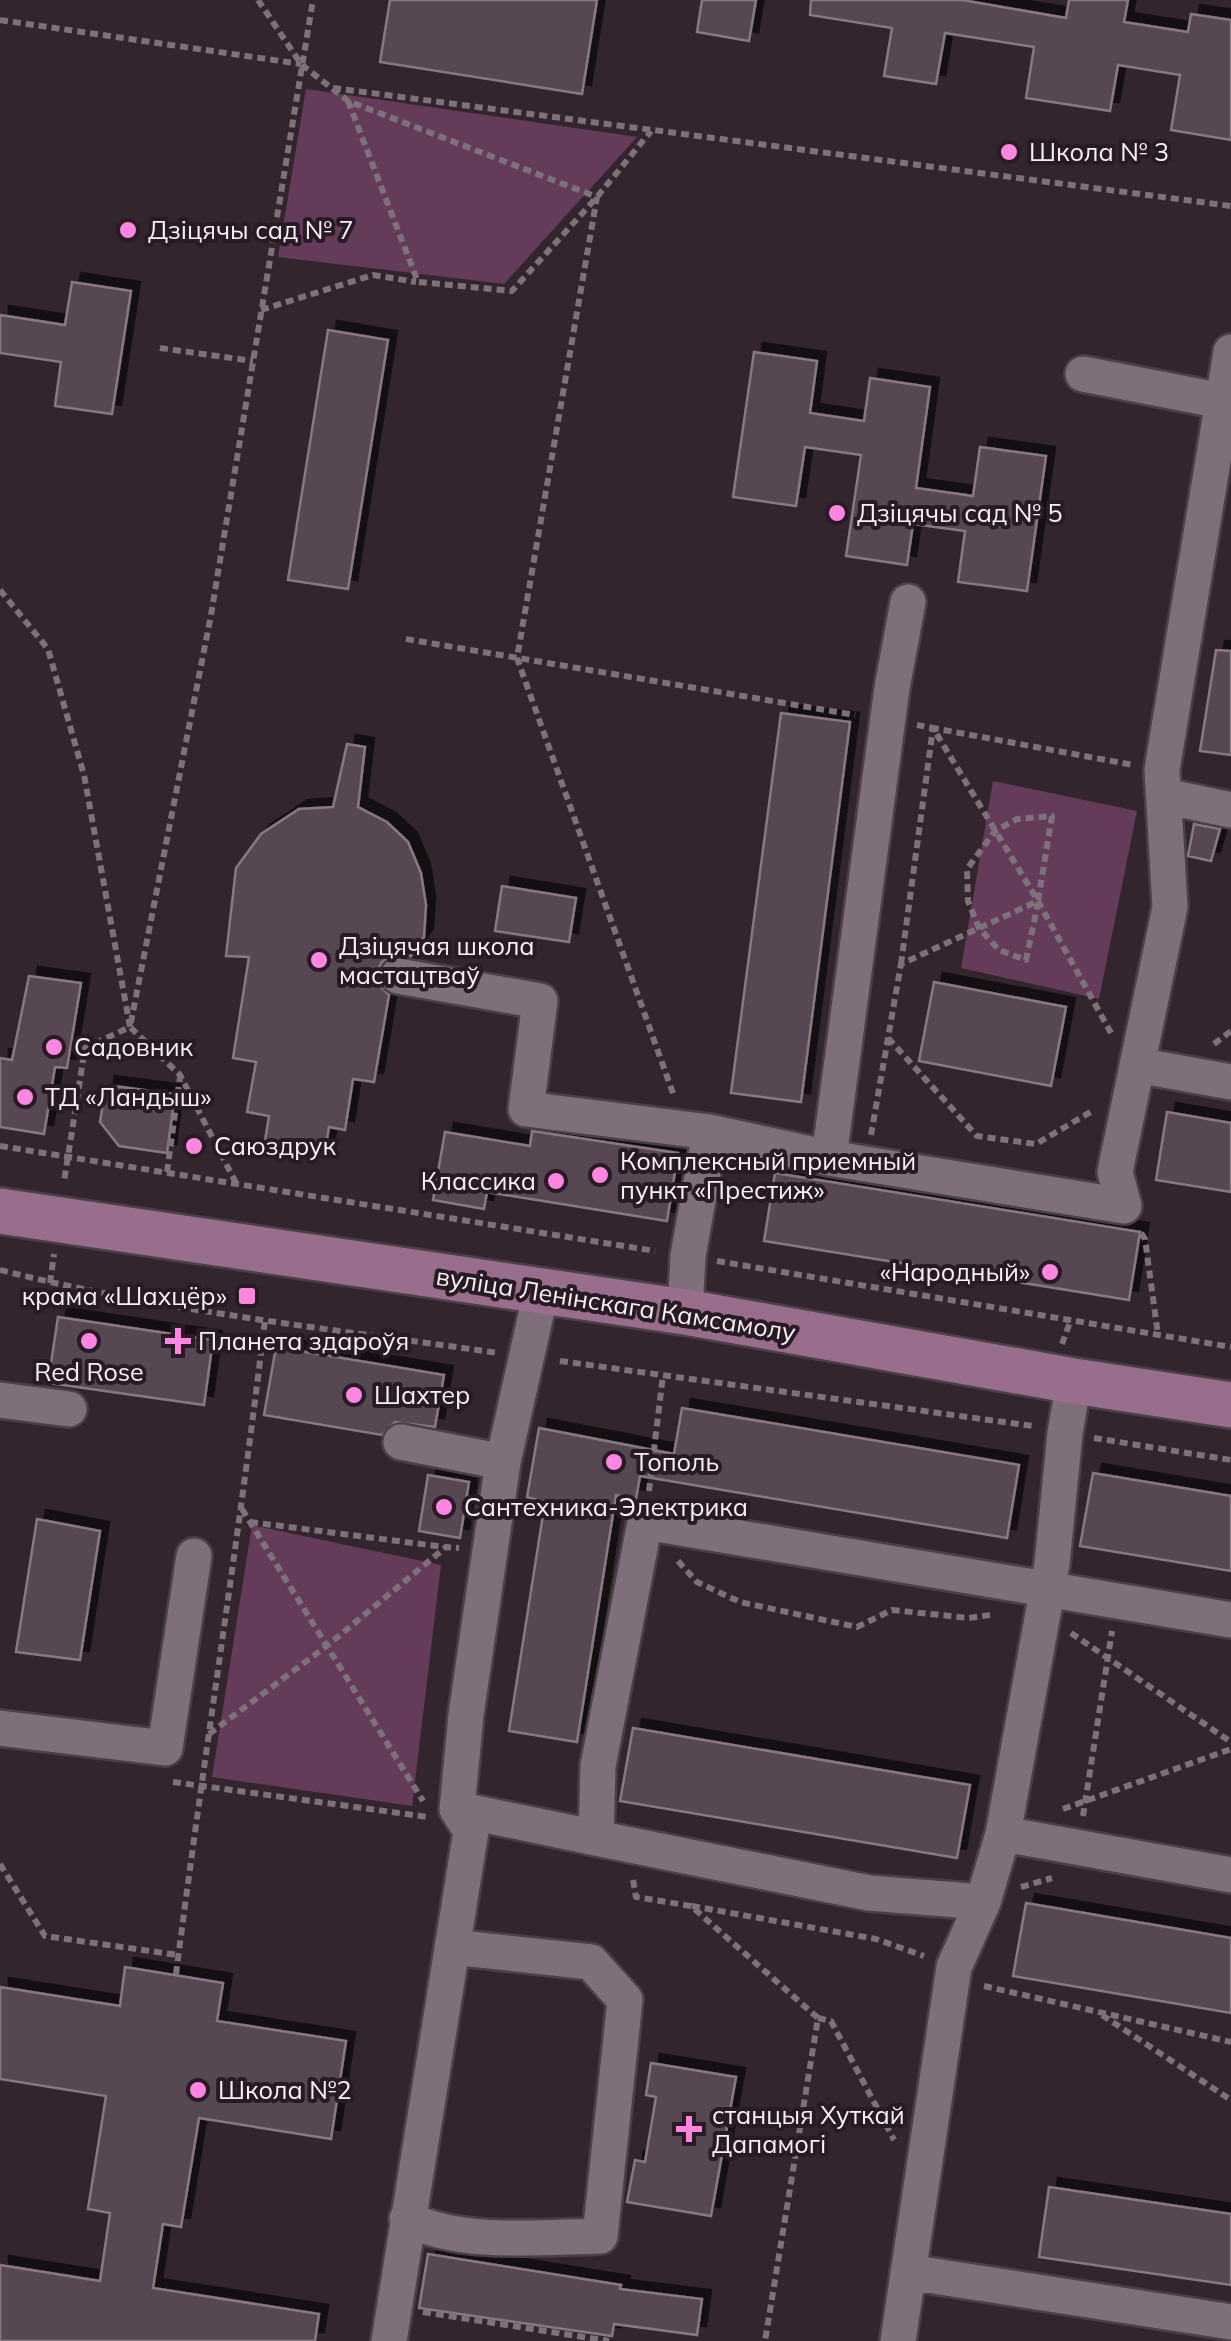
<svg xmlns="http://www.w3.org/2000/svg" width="1231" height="2341" font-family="Mulish,sans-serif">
  <defs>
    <filter id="shadow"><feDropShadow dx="9" dy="-9" stdDeviation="0" flood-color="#0009"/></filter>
  </defs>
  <rect width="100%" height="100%" fill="#33252e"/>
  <path fill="#653b5a" d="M306,89L637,137L504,284L278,257Z
    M993,781L1137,811L1099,999L961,968Z
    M252,1525L441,1565L412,1806L212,1777Z"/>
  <path fill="#564752" stroke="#887883" stroke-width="2.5" filter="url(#shadow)" d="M390,0H597L582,94L380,62Z
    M702,0H756L749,41L697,32Z
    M811,0H962L1066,18L1069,0H1128L1124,22L1188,32L1191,14L1231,20V140L1171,130L1180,75L1118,65L1110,111L1026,98L1034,47L945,33L936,84L884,76L892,28L810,15Z
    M72,282L131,291L112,414L55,406L61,362L0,353V315L65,325Z
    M328,330L388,340L348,589L288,580Z
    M754,352L817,361L810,413L864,421L870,378L930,387L916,488L973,496L980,447L1046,456L1027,591L958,582L965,531L913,524L907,565L846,556L861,455L805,447L796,506L733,497Z
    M1216,650L1231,651V755L1200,751Z
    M781,713L850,722L801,1102L731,1093Z
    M347,744L365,747L358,807L387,822L408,842L421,873L426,905L424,937L411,956L396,953L382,962L377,971L378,984L389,995L374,1082L353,1079L345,1130L329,1127L325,1151L265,1141L269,1116L247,1112L256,1062L233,1058L249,957L226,956L236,868L261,834L299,809L333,807Z
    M1194,824L1220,829L1211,861L1188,856Z
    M502,886L576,898L569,942L495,931Z
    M29,976L81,983L67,1068L55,1067L44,1134L0,1127V1058L12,1060Z
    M934,982L1066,1007L1051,1086L919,1061Z
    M106,1085L175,1094L167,1153L119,1146L100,1122Z
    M1167,1112L1231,1123V1192L1156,1180Z
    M532,1131L678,1153L667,1221L487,1192L484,1209L433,1200L445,1132L530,1146Z
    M775,1173L1140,1232L1129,1300L764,1241Z
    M58,1317L213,1340L204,1405L48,1383Z
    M276,1347L444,1375L435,1427L395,1422L382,1435L264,1415Z
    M682,1408L1019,1465L1007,1538L640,1476L636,1499L616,1495L577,1742L509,1731L545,1502L527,1497L539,1428L674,1454Z
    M1093,1473L1231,1496V1571L1080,1546Z
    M428,1475L469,1482L460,1538L419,1531Z
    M37,1519L100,1531L80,1660L16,1652Z
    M633,1728L970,1785L957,1858L620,1801Z
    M1026,1903L1231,1938V2013L1013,1976Z
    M125,1967L223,1983L217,2021L346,2041L331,2139L199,2118L181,2227L163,2224L153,2288L319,2314L315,2341H0V2265L100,2281L110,2213L88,2209L106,2096L0,2079V1987L120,2006Z
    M651,2063L736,2077L711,2216L627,2202L635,2160L645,2162L656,2097L646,2095Z
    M1049,2187L1231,2214V2285L1039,2257Z
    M428,2254L621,2285L620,2289L702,2299L697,2335L614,2324L612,2336L419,2308Z"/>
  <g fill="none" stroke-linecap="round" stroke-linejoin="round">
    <defs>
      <path id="minor" d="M1083,374L1222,401
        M1164,796L1231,810
        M398,976L540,1001L526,1109L710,1132L829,1158L1124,1206L1115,1172L1170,907L1162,770L1231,352
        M1137,1065L1231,1082
        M829,1158L892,688L908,602
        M685,1312L688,1256L710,1132
        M0,1400L69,1409
        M401,1442L503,1462
        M0,1728L165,1748L194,1556
        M457,1809L466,1715L503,1462L541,1292
        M1003,1834L1231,1875
        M983,1902L869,1893L596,1838L598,1766L645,1522L1231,1620
        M407,2219C464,2246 538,2237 600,2236L625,2000L591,1962L452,1947
        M908,2272L1231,2322
        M389,2341L471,1831L457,1809L596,1838
        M898,2341L954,1967L983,1902L1003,1834L1052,1564L1065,1433L1074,1381"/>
      <path id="major" d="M0,1211L685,1312L1074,1381L1231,1405"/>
    </defs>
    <use href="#minor" stroke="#4b4048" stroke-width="40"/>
    <use href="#major" stroke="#4b4048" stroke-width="50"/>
    <path stroke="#7e727a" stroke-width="6" stroke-dasharray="8 5" stroke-linecap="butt" d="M258,0L301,64L348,101L597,197L517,658L674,1096
      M0,20L301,64
      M333,88L1231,206
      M348,101L418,282L512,291L597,197L651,131
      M261,310L373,275L416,282
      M160,348L253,361
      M0,590L48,649L84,775L130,1027L85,1048L64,1182
      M406,639L855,715
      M901,964L933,728L917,725
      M1111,1033L1038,901L933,728L1133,765
      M888,1038L977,1136L1036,1144L1094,1110
      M1214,1044L1231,1031
      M871,1135L901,964L1038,901L1052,816L1017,819L995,831L967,869L968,901L979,928L999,950L1026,960L1038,903
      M0,1146L655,1251
      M167,1172L180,1077
      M236,1183L180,1075L130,1027L211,615L313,0
      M1141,1233L1145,1239L1158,1335
      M717,1261L1231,1347
      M0,1270C163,1311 332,1329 498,1353
      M50,1283L54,1254
      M1062,1344L1070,1322
      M560,1361L1033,1426
      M1094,1438L1231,1460
      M649,1491L663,1375
      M242,1509L423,1801
      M250,1522L444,1547
      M678,1561L697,1582L740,1602L857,1627L892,1610L969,1618L990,1615
      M1071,1633L1231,1742
      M209,1734L328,1645L446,1547L459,1548
      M173,1782L428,1817
      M1063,1809L1231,1749
      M1083,1816L1112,1631
      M0,1864L45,1936L178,1955
      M633,1880L636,1897L691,1906L818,2018L765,2341
      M1021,1887L1052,1878
      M692,1906L876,1939L924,1956
      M176,1974C204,1756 239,1538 265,1320
      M984,1986L1231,2042
      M1102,2015L1231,2100
      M818,2018L831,2021L894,2140
      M423,2312L609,2341"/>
    <use href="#minor" stroke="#7f6f7a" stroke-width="35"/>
    <use href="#major" stroke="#986e8c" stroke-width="45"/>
  </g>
  <g fill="#fe85e0" stroke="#281b25" stroke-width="4">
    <circle cx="1009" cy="152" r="10"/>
    <circle cx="128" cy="230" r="10"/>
    <circle cx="837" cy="513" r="10"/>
    <circle cx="319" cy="960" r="10"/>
    <circle cx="54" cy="1047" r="10"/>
    <circle cx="25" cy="1097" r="10"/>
    <circle cx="194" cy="1146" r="10"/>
    <circle cx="600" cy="1175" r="10"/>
    <circle cx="556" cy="1181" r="10"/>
    <circle cx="1050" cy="1272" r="10"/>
    <rect x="237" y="1286" width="20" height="20" rx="5"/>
    <circle cx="89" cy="1341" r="10"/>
    <path d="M173 1326h10v10h10v10h-10v10h-10v-10h-10v-10h10z"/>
    <circle cx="354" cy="1395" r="10"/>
    <circle cx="614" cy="1462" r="10"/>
    <circle cx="444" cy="1507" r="10"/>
    <circle cx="198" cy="2090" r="10"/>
    <path d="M684 2114h10v10h10v10h-10v10h-10v-10h-10v-10h10z"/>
  </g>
  <g text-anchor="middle" stroke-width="8" stroke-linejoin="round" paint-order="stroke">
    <g font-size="25" fill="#f9f0f6" stroke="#281b25" text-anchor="start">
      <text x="1029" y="161">Школа № 3</text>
      <text x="148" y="239">Дзіцячы сад № 7</text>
      <text x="857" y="522">Дзіцячы сад № 5</text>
      <text x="339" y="955">Дзіцячая школа<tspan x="339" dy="29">мастацтваў</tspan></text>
      <text x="74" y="1056">Садовник</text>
      <text x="45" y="1106">ТД «Ландыш»</text>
      <text x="214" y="1155">Саюздрук</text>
      <text x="620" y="1170">Комплексный приемный<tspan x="620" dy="29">пункт «Престиж»</tspan></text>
      <text x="536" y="1190" text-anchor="end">Классика</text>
      <text x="1030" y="1281" text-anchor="end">«Народный»</text>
      <text x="227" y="1305" text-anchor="end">крама «Шахцёр»</text>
      <text x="198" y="1350">Планета здароўя</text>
      <text x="89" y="1381" text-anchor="middle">Red Rose</text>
      <text x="374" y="1404">Шахтер</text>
      <text x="634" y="1471">Тополь</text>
      <text x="464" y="1516">Сантехника-Электрика</text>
      <text x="218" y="2099">Школа №2</text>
      <text x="712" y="2124">станцыя Хуткай<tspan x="712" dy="29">Дапамогі</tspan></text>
    </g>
    <g font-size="25" fill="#f9f0f6" stroke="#281b25">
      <text transform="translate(616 1304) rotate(9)" y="9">вуліца Ленінскага Камсамолу</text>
    </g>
  </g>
</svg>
